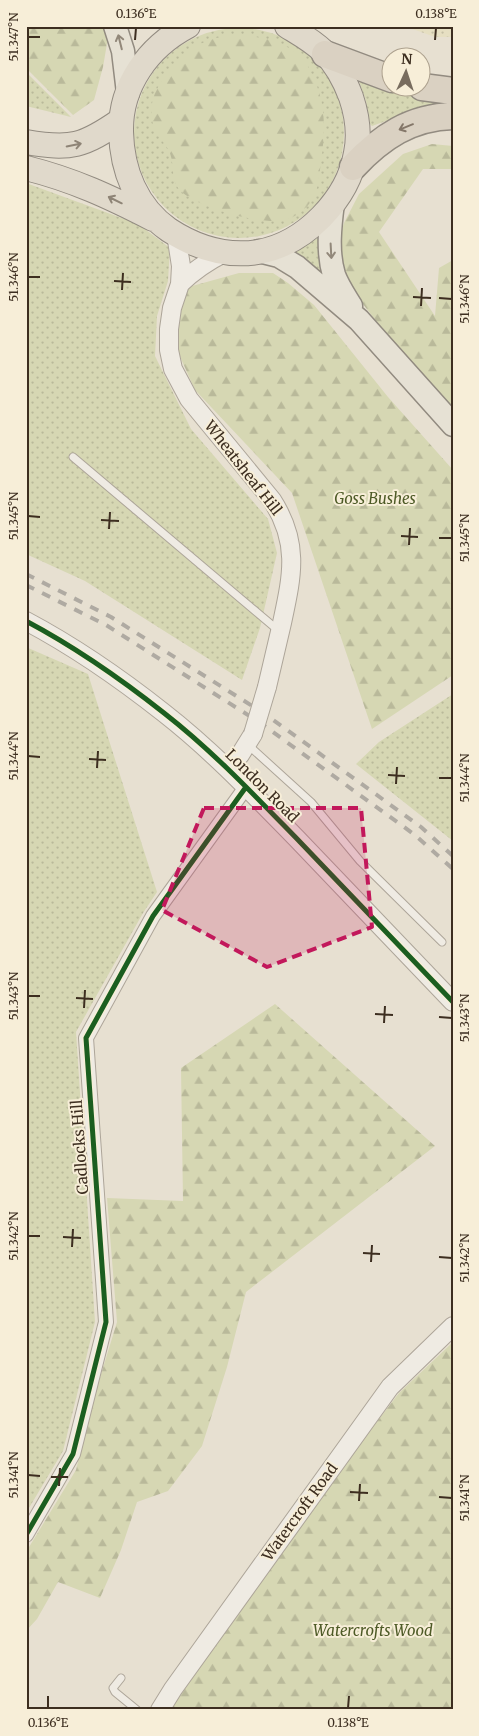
<svg xmlns="http://www.w3.org/2000/svg" width="479" height="1736" font-family="Merriweather,serif">
  <defs>
    <pattern id="farmland-dots" width="8" height="8" patternUnits="userSpaceOnUse" patternTransform="scale(1.25)"><rect width="8" height="8" fill="#e6dfc2"/><path d="M2 2h.1M6 6h.1" fill="none" stroke="#c6c0a6" stroke-width="1.8" stroke-linecap="round"/></pattern>
    <pattern id="grass-dots" width="8" height="8" patternUnits="userSpaceOnUse" patternTransform="scale(1.25)"><rect width="8" height="8" fill="#d6d7b3"/><path d="M2 2h.1M6 6h.1" fill="none" stroke="#b9b99a" stroke-width="1.8" stroke-linecap="round"/></pattern>
    <pattern id="forest-firs" width="22" height="20" patternUnits="userSpaceOnUse" patternTransform="scale(1.25)"><rect width="22" height="20" fill="#d6d7b3"/><path d="M5 1l3.5 6h-7zM16 11l3.5 6h-7z" fill="#b9b99a"/></pattern>
  </defs>
  <rect width="100%" height="100%" fill="#e7e0d1"/>
  <path fill="url(#farmland-dots)" d="M404,26H453V37H435Z"/>
  <path fill="url(#grass-dots)" d="M134 133a105 105 0 1 1 210 0a105 105 0 1 1-210 0Z
    M26,72L71,117L26,106Z
    M358,78L412,94L453,100V107L400,116L372,126L370,124L366,101Z
    M26,183L138,224L170,248L168,281L157,316L155,356L191,429L268,519L277,553L260,628L242,680L85,581L26,554Z
    M320,237L325,276L294,255V251Z
    M26,647L88,674L157,892L143,913L76,1032L95,1322L63,1451L26,1513Z
    M453,694V841L356,764L379,742Z"/>
  <path fill="url(#forest-firs)" d="M26,26H110L103,67L94,100L73,115L26,68Z
    M237,35C261,37 281,39 300,56C306,61 309,68 312,75C327,104 325,131 321,163C319,174 319,186 314,196C308,209 293,220 279,221C256,223 195,207 180,190C170,180 175,163 169,151C165,142 155,135 153,125C149,103 153,94 165,76C184,50 204,37 237,35Z
    M432,144L453,146V169H423L379,232L435,316L439,268L453,260V409L387,335L345,281L337,246L344,223L359,194L403,154Z
    M239,273H273L288,283L314,305L388,397L453,470V675L372,729L292,493L195,390L178,352L177,322L185,288Z
    M275,1004L435,1146L246,1292L227,1367L202,1446L168,1491L137,1502L121,1550L100,1598L58,1582L37,1619L26,1631V1552L76,1470L95,1394L117,1322L107,1198L183,1201L181,1068Z
    M453,1342V1710H170L300,1522L399,1393Z"/>
  <g fill="none" stroke-linecap="round" stroke-linejoin="round">
    <defs>
      <path id="service" d="M73,457L279,631
        M247,744L311,802L360,861L442,942
        M121,1678L113,1688L115,1692L137,1710"/>
      <path id="minor" d="M26,1535L73,1454L106,1322L86,1038L153,916L246,787"/>
      <path id="tertiary" d="M176,234L181,266L180,284L172,308L169,329V350L173,369L189,399L272,500C300,543 292,576 282,623C277,644 272,665 267,687
        M180,284C194,270 208,261 226,252
        M26,621C75,647 121,679 164,713C214,752 257,798 301,843C352,896 402,949 453,1002
        M227,768L240,755L253,734
        M160,1710L173,1689L390,1387L453,1326"/>
      <path id="primary" d="M115,26L123,51L128,93
        M333,203C330,226 327,252 334,275C338,286 345,296 351,306
        M259,251L279,256L297,267L359,320L453,425"/>
      <path id="trunk" d="M188,26C148,47 120,86 121,132C122,170 136,207 169,230C195,247 226,257 258,252C305,244 348,199 356,153C360,134 357,115 351,97C345,81 336,64 324,52C313,41 300,34 287,26
        M26,142C71,150 84,146 121,120
        M26,168C74,180 110,197 153,219"/>
      <path id="motorway" d="M325,54L392,79
        M422,87L453,91
        M353,167C381,137 411,117 453,116"/>
    </defs>
    <use href="#service" stroke="#ada599" stroke-width="9"/>
    <use href="#minor" stroke="#ada599" stroke-width="16"/>
    <use href="#tertiary" stroke="#ada599" stroke-width="20"/>
    <use href="#primary" stroke="#928b80" stroke-width="25"/>
    <use href="#trunk" stroke="#928b80" stroke-width="26"/>
    <use href="#motorway" stroke="#928b80" stroke-width="29"/>
    <use href="#service" stroke="#efebe3" stroke-width="7"/>
    <use href="#minor" stroke="#efebe3" stroke-width="14"/>
    <use href="#tertiary" stroke="#efebe3" stroke-width="18"/>
    <use href="#primary" stroke="#e6e1d4" stroke-width="22"/>
    <use href="#trunk" stroke="#e0d9cb" stroke-width="24"/>
    <use href="#motorway" stroke="#dad1c2" stroke-width="26"/>
    <path stroke="#afaaa2" stroke-width="4" stroke-dasharray="9 9" stroke-linecap="butt" d="M26,574L111,617L265,714L421,827L453,856
      M26,585L106,625L259,722L415,835L453,869"/>
    <defs>
      <path id="tertiary-bridge" d="M253,734L267,687"/>
    </defs>
    <use href="#tertiary-bridge" stroke="#ada599" stroke-width="20" stroke-linecap="butt"/>
    <use href="#tertiary-bridge" stroke="#efebe3" stroke-width="18"/>
    <defs>
      <path id="cycleway" d="M26,621C75,647 121,679 164,713C214,752 257,798 301,843C352,896 402,949 453,1002
        M26,1535L73,1454L106,1322L86,1038L153,916L246,787"/>
    </defs>
    <use href="#cycleway" stroke="#f7eed8" stroke-width="8"/>
    <use href="#cycleway" stroke="#1b5e20" stroke-width="5"/>
  </g>
  <defs><path id="oneway-shaft" d="M-6 0H5M1.5-3L5.5 0L1.5 3" fill="none" stroke-width="1.6" stroke-linecap="round" stroke-linejoin="round" transform="scale(1.25)"/></defs>
  <g stroke="#92887a">
    <use href="#oneway-shaft" transform="translate(120 42) rotate(-104)"/>
    <use href="#oneway-shaft" transform="translate(331 251) rotate(87)"/>
  </g>
  <use stroke="#847769" href="#oneway-shaft" transform="translate(406 127) rotate(158)"/>
  <g stroke="#8e8476">
    <use href="#oneway-shaft" transform="translate(74 145) rotate(-11)"/>
    <use href="#oneway-shaft" transform="translate(115 200) rotate(-154)"/>
  </g>
  <path fill="#c2185b" fill-opacity="0.2" stroke="#c2185b" stroke-width="4" stroke-dasharray="10 6" stroke-linejoin="round" d="M204,808H361L372,927L267,967L162,910Z"/>
  <path fill="none" stroke="#3d2e20" stroke-width="2" d="M28,37H40M135,40L136,28M435,40L436,28M28,277H40M114,281L131,282M122,290L123,273M413,297L431,298M439,298L452,299M421,306L422,288M28,516L40,517M101,520L119,521M109,529L110,512M401,536L418,537M439,538H452M409,545L410,528M28,756L40,757M89,759L106,760M97,768L98,751M388,775L405,776M439,778H452M396,784L397,767M28,996H40M76,998L93,999M84,1008L85,990M375,1014L393,1015M439,1017L452,1018M384,1023L385,1006M28,1236H40M63,1237L81,1238M72,1247L73,1229M363,1253L380,1254M439,1257L452,1258M371,1262L372,1245M28,1475L40,1476M51,1477H68M59,1486L60,1468M350,1492L368,1493M439,1497L452,1498M359,1501L360,1484M48,1708V1696M348,1708L349,1696"/>
  <g text-anchor="middle" stroke-width="4" stroke-linejoin="round" paint-order="stroke">
    <g font-size="15" fill="#3d2e20" stroke="#f7eed8">
      <text transform="translate(243 468) rotate(52)" y="5">Wheatsheaf Hill</text>
      <text transform="translate(262 786) rotate(45)" y="5">London Road</text>
      <text transform="translate(80 1147) rotate(-94)" y="5">Cadlocks Hill</text>
      <text transform="translate(300 1512) rotate(-54)" y="5">Watercroft Road</text>
    </g>
    <g font-size="15" font-style="italic" fill="#4d5a26" stroke="#f7eed8">
      <text x="375" y="504">Goss Bushes</text>
      <text x="373" y="1636">Watercrofts Wood</text>
    </g>
  </g>
  <rect width="479" height="1736" fill="none" stroke="#f7eed8" stroke-width="55"/>
  <g transform="translate(406 72) rotate(3)"><circle r="24" fill="#f7eed8" stroke="#ada18e"/>
  <path d="M0-4L9 19L0 12L-9 19Z" fill="#786c5e"/>
  <text y="-8" font-size="14" font-weight="bold" text-anchor="middle" fill="#3d2e20">N</text>
  </g>
  <rect x="28" y="28" width="424" height="1680" fill="none" stroke="#3d2e20" stroke-width="2"/>
  <g font-size="12" text-anchor="middle" fill="#3d2e20">
    <text x="136" y="18">0.136°E</text>
    <text x="436" y="18">0.138°E</text>
    <text transform="translate(14 37) rotate(-90)" y="4">51.347°N</text>
    <text transform="translate(14 277) rotate(-90)" y="4">51.346°N</text>
    <text transform="translate(465 299) rotate(-90)" y="4">51.346°N</text>
    <text transform="translate(14 516) rotate(-90)" y="4">51.345°N</text>
    <text transform="translate(465 538) rotate(-90)" y="4">51.345°N</text>
    <text transform="translate(14 756) rotate(-90)" y="4">51.344°N</text>
    <text transform="translate(465 778) rotate(-90)" y="4">51.344°N</text>
    <text transform="translate(14 996) rotate(-90)" y="4">51.343°N</text>
    <text transform="translate(465 1018) rotate(-90)" y="4">51.343°N</text>
    <text transform="translate(14 1236) rotate(-90)" y="4">51.342°N</text>
    <text transform="translate(465 1258) rotate(-90)" y="4">51.342°N</text>
    <text transform="translate(14 1475) rotate(-90)" y="4">51.341°N</text>
    <text transform="translate(465 1498) rotate(-90)" y="4">51.341°N</text>
    <text x="48" y="1727">0.136°E</text>
    <text x="348" y="1727">0.138°E</text>
  </g>
</svg>
